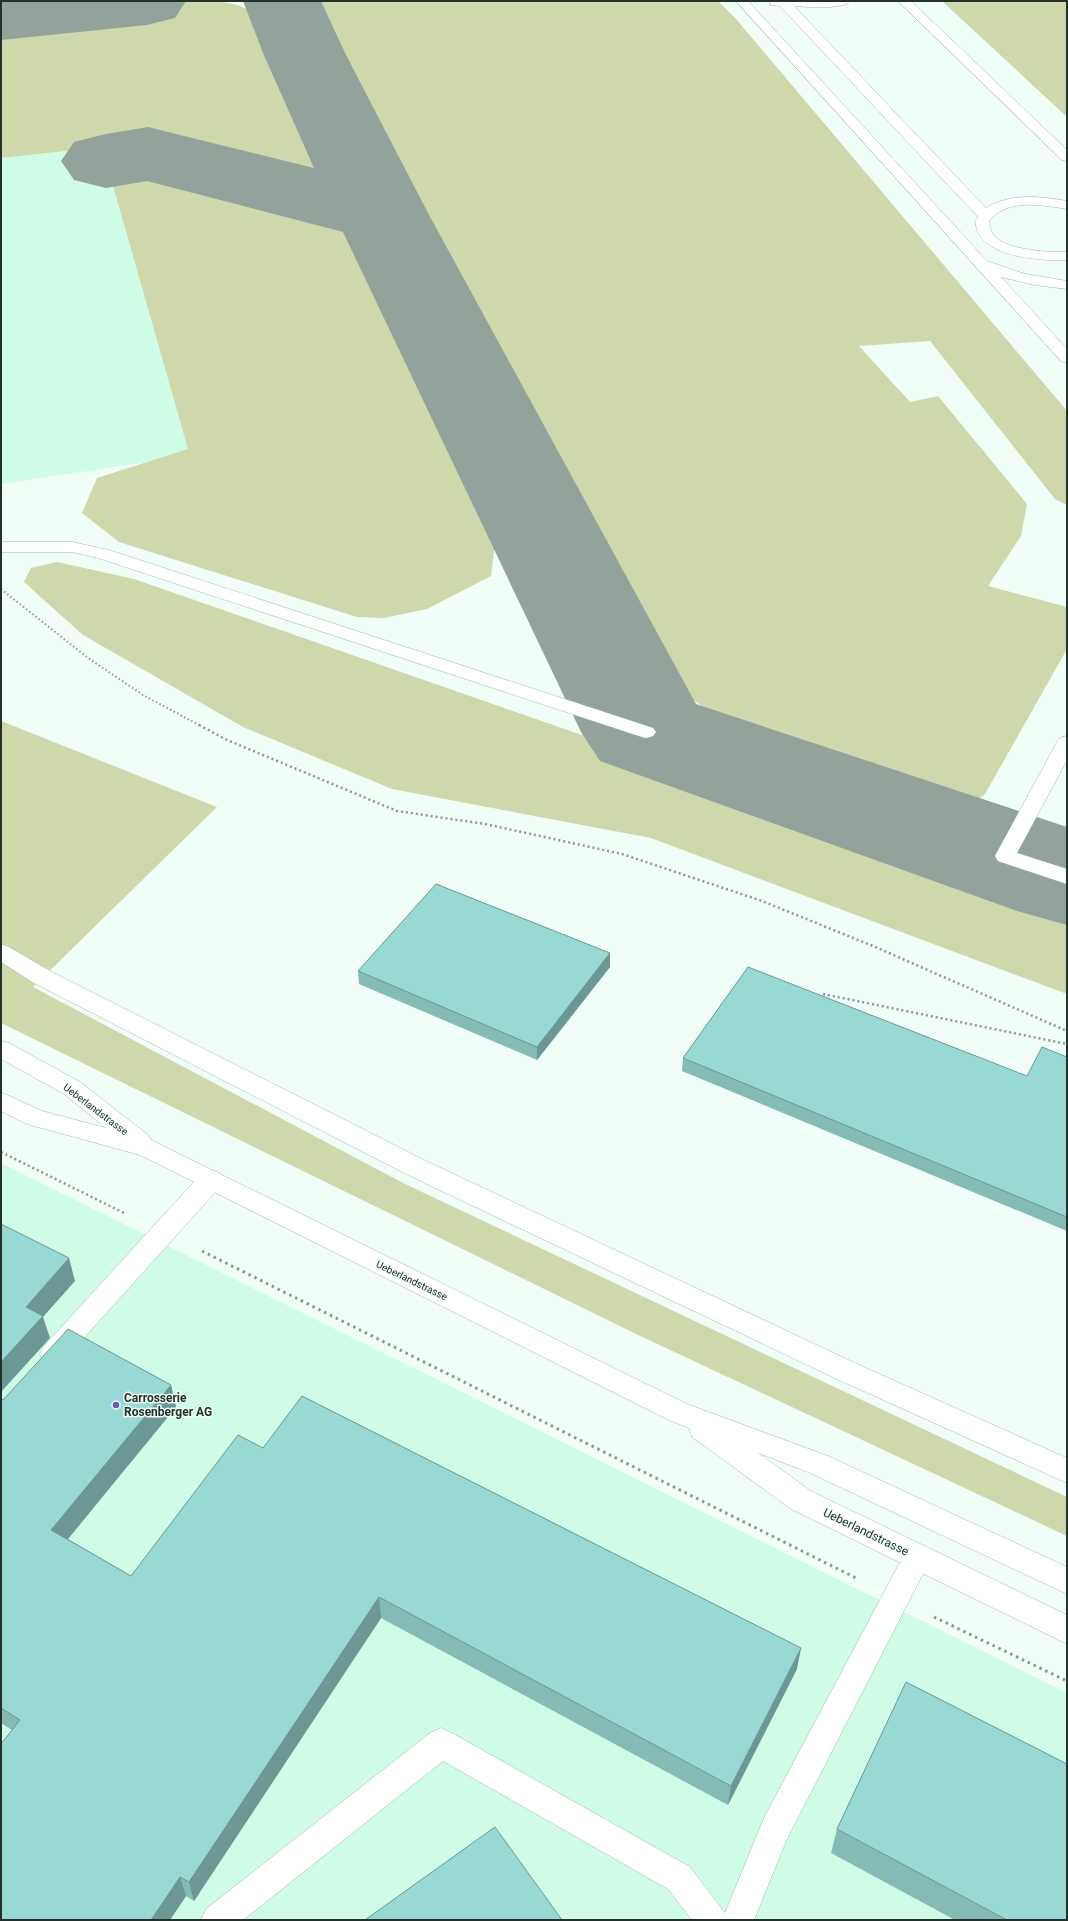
<svg xmlns="http://www.w3.org/2000/svg" width="1068" height="1921" font-family="Roboto,sans-serif">
  <rect width="100%" height="100%" fill="#f0fef7"/>
  <path fill="#cffce7" d="M1,1H147L1,16Z
    M102,147L196,455L1,484V158Z
    M1,1163L1067,1693V1920H1Z"/>
  <path fill="#ced8ab" d="M187,1C211,1 244,0 261,19C267,26 271,38 276,46L499,511L491,576L427,609L384,618L357,617L119,542L82,513L97,478L188,449L102,147L1,158V19Z
    M303,1H718L736,19L1067,411V505L1055,499L930,341L859,346L910,402L938,396L1027,504L1021,536L988,586L1067,607V649L985,794L968,807L946,810L788,757L730,726L671,684L619,628Z
    M942,1H1067V117Z
    M57,562L134,579L1067,904V994L651,838L392,789L243,727L83,635L24,582L31,568Z
    M1,721L217,807L33,987L403,1183L1067,1497V1536L634,1333L1,1023Z"/>
  <g fill="none" stroke-linecap="round" stroke-linejoin="round">
    <path fill="#94a29c" fill-rule="evenodd" d="M1,1H186L175,18L147,25L1,40Z
      M243,1H321L345,53L428,213L696,704L1067,827V925L1017,911L600,761L581,732L343,232L147,181L106,188L74,180L61,161L74,142L106,134L148,127L314,168L263,53Z"/>
    <defs>
      <path id="service" d="M736,1H748L987,261L1025,274L1067,281V289L1035,285L1001,277L1067,349V363L1061,361Z
        M770,1H850C843,10 805,7 794,6L986,208C1010,193 1040,196 1067,201V209C1041,205 1008,198 989,221C990,224 990,228 991,231C1000,251 1048,252 1067,252V260C1043,261 987,258 977,230C976,227 976,224 975,221L978,217L780,6L771,5Z
        M898,1H911L1067,150V161L1062,160Z
        M1,542H72L109,550L653,728L656,732L653,736L646,738L639,736L98,558L72,552H1Z
        M1067,736V760L1017,853L1067,869V884L998,861L995,856L1057,742L1060,738Z
        M1,944L9,947L50,971L426,1161L857,1364L1067,1458V1483L839,1380L408,1175L34,983L1,962Z
        M211,1170L220,1173L223,1180L220,1187L62,1362L53,1365L44,1362L40,1354L44,1346L202,1173Z
        M917,1545L927,1549L931,1558L787,1839L754,1920H692L668,1889L443,1761L243,1920H201L206,1909L430,1733L441,1728L452,1733L690,1867L725,1913L764,1818L907,1549Z"/>
      <path id="secondary" d="M1,1041L9,1043L80,1082L148,1135L151,1140L687,1404L828,1456L1067,1567V1594L808,1472L758,1453L811,1491L1067,1615V1644L791,1509L692,1437L689,1428L669,1420L140,1155L27,1124L1,1111V1092L42,1111L106,1128L64,1094L1,1059Z"/>
    </defs>
    <use href="#service" stroke="#9abcac" stroke-width="1"/>
    <use href="#secondary" stroke="#9abcac" stroke-width="1"/>
    <path stroke="#8b9992" stroke-width="2" stroke-dasharray="1.5 2.5" stroke-linecap="butt" d="M1,589L88,658L143,695L201,726"/>
    <path stroke="#8b9992" stroke-width="2.5" stroke-dasharray="2 3" stroke-linecap="butt" d="M199,725L227,740L397,811L485,824L622,854L762,901L873,946L1067,1031
      M823,994L1067,1044
      M1,1152L124,1213"/>
    <path stroke="#8b9992" stroke-width="3" stroke-dasharray="2.5 4" stroke-linecap="butt" d="M202,1251L858,1579
      M934,1617L1067,1681"/>
    <use href="#service" fill="#fff" fill-rule="evenodd"/>
    <use href="#secondary" fill="#fff" fill-rule="evenodd"/>
  </g>
  <path fill="#84bbb5" d="M610,953V967L537,1060L359,984L358,971Z
    M1067,1057V1231L682,1071L683,1058L1027,1076Z
    M171,1385L176,1407L68,1539L131,1576L263,1448L797,1669L728,1805L381,1618L194,1901L186,1896L170,1920H1L12,1730L1,1723V1400Z
    M837,1829L1067,1920H955L831,1853Z"/>
  <path fill="#6b9894" d="M610,953V967L537,1060V1047Z
    M69,1258L75,1281L43,1317L50,1338L1,1392V1362L26,1307Z
    M171,1385L176,1407L58,1551L51,1530Z
    M379,1597L381,1618L194,1901L189,1882Z
    M801,1648L797,1669L728,1805L731,1786Z
    M180,1877L186,1896L170,1920H151Z"/>
  <path fill="#99d9d3" stroke="#6b9894" d="M436,884L610,953L537,1047L358,971Z
    M748,967L1027,1076L1042,1047L1067,1057V1217L683,1058Z
    M1,1224L69,1258L26,1307L43,1316L1,1362Z
    M68,1329L171,1385L51,1530L131,1576L238,1435L263,1448L302,1396L801,1648L731,1786L379,1597L189,1882L180,1877L151,1920H1V1744L20,1720L1,1708V1400L4,1399Z
    M906,1682L1067,1764V1920H1007L837,1829Z
    M495,1827L562,1920H365Z"/>
  <circle fill="#6656cf" stroke="#f0fef7" stroke-width="1.5" cx="116" cy="1405" r="4"/>
  <g text-anchor="middle" stroke-width="3" stroke-linejoin="round" paint-order="stroke">
    <g font-size="10" fill="#23312b" stroke="#f0fef7">
      <text transform="translate(96 1109) rotate(37)" y="4">Ueberlandstrasse</text>
      <text transform="translate(412 1280) rotate(26)" y="4">Ueberlandstrasse</text>
    </g>
    <g font-size="12" font-weight="bold" fill="#23312b" stroke="#f0fef7" text-anchor="start">
      <text x="124" y="1402">Carrosserie<tspan x="124" dy="14">Rosenberger AG</tspan></text>
    </g>
    <g font-size="12" fill="#23312b" stroke="#f0fef7">
      <text transform="translate(866 1532) rotate(26)" y="4">Ueberlandstrasse</text>
    </g>
  </g>
  <rect width="1068" height="1921" fill="none" stroke="#23312b" stroke-width="4"/>
</svg>
